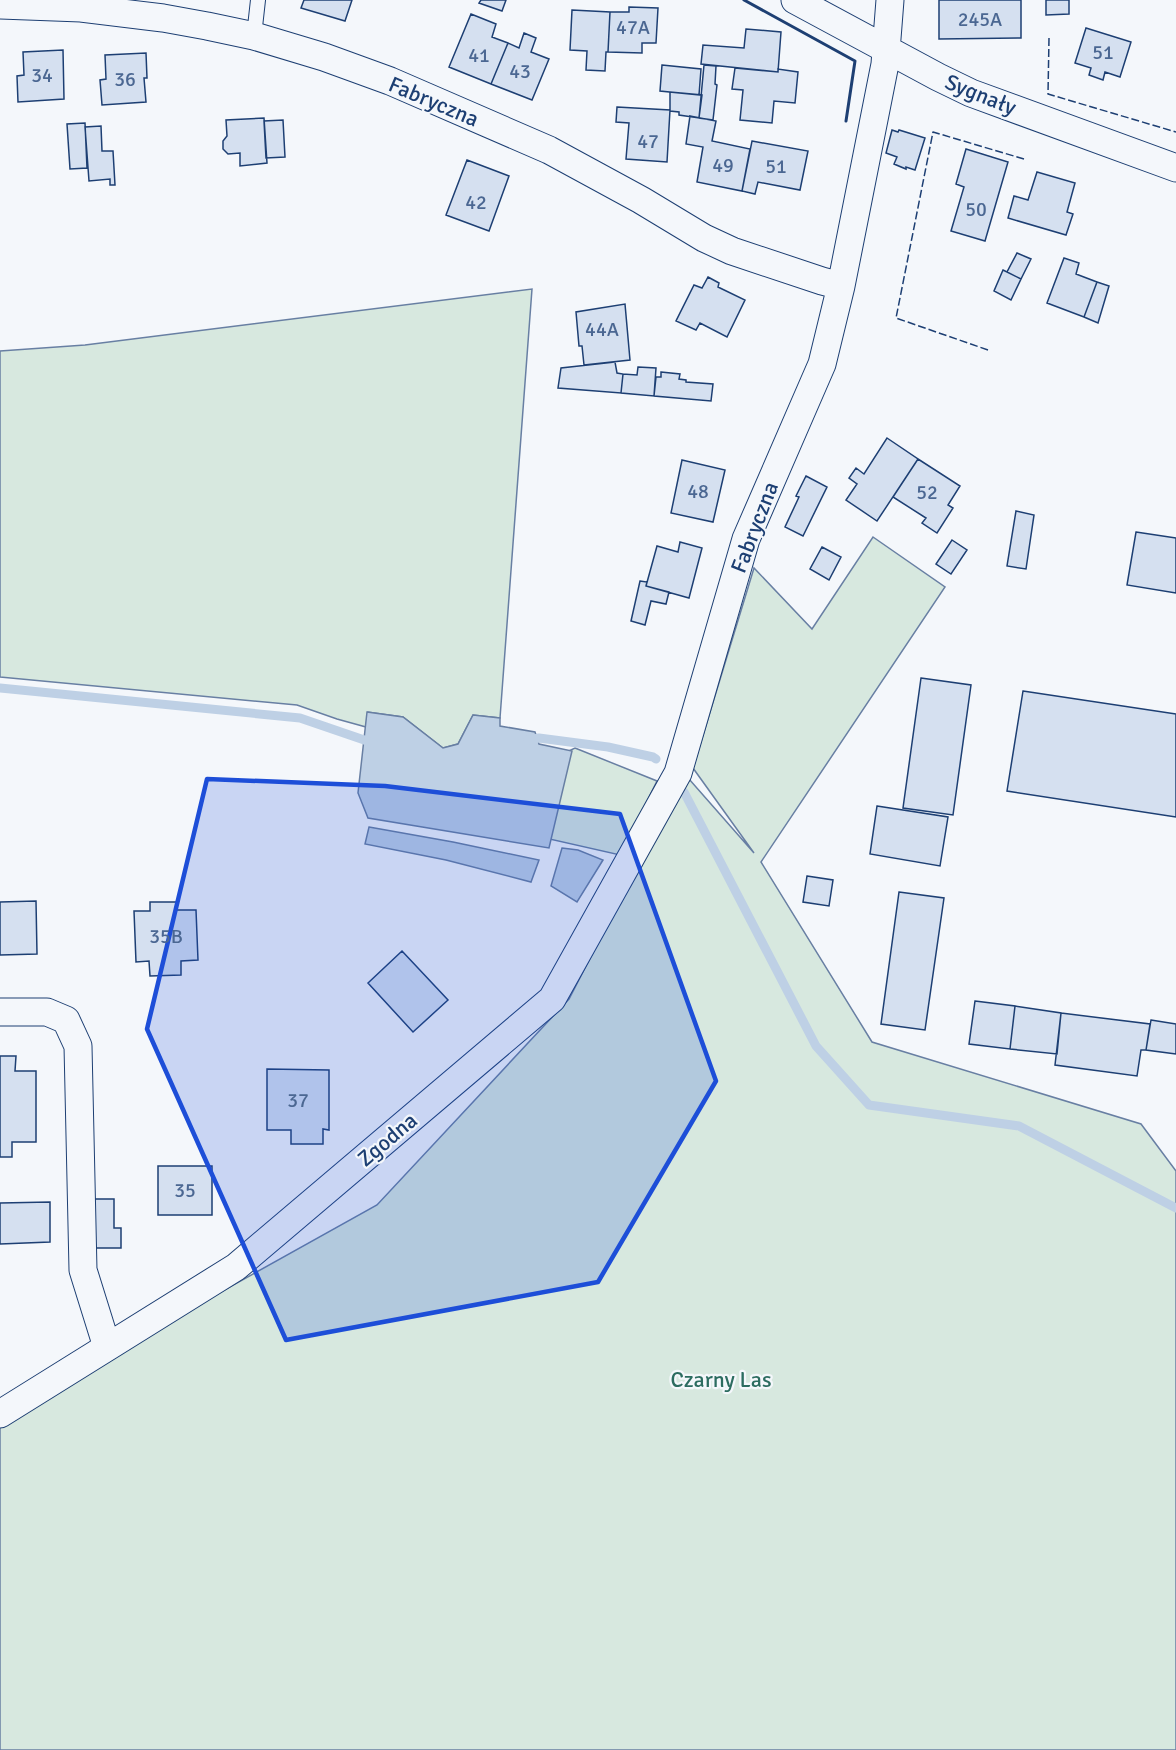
<svg xmlns="http://www.w3.org/2000/svg" width="1176" height="1750" font-family="Signika,sans-serif">
  <rect width="100%" height="100%" fill="#f4f7fb"/>
  <path fill="#d7e8df" stroke="#687fa3" stroke-width="1.5" d="M532,289L500,718L473,715L458,744L443,748L403,717L368,712L366,727L337,719L297,705L0,677V351L85,345Z
    M873,537L945,587L761,862L872,1042L1141,1124L1176,1171V1750H0V1427L111,1353L377,1205L569,999L603,933L689,779L754,853L693,768L754,568L812,629Z
    M575,748L657,781L620,855L545,838L560,755Z"/>
  <path fill="#bed0e5" stroke="#687fa3" stroke-width="1.5" d="M367,712L403,717L443,748L458,744L473,715L500,718V726L535,732L539,744L572,751L549,848L368,818L358,793Z
    M369,827L453,842L539,860L531,882L446,860L365,844Z
    M562,848L578,850L603,860L577,902L551,886Z"/>
  <g fill="none" stroke-linecap="round" stroke-linejoin="round">
    <path stroke="#bed0e5" stroke-width="9" d="M0,688L300,718L373,743
      M528,740L539,738L608,747L653,757L656,759
      M684,792L816,1046L869,1105L1019,1126L1176,1208"/>
  </g>
  <path fill="#d5e0f0" stroke="#1d3f73" stroke-width="1.5" d="M304,0H352L345,21L301,8Z
    M481,0H506L502,11L479,3Z
    M939,0H1021V38L939,39Z
    M1046,0H1069V14L1046,15Z
    M629,7L658,8L656,43H642V53L608,52L610,12H629Z
    M572,10L610,12L608,52H606L605,71L586,70L587,51L570,50Z
    M471,14L496,24L492,37L508,43L491,84L449,67Z
    M1086,28L1131,42L1120,77L1105,72L1103,80L1089,75L1091,68L1075,63Z
    M746,29L781,32L778,72L701,64L703,45L744,48Z
    M524,33L536,38L531,52L549,59L532,100L491,84L508,43L519,48Z
    M63,50L64,99L18,102L17,76L24,75L23,52Z
    M146,53L147,78H144L146,102L102,105L100,80L106,79L105,55Z
    M662,65L701,69L699,95L660,91Z
    M704,65L716,66L715,84L717,85L713,120L699,118Z
    M735,68L778,72V69L798,72L795,103L774,101L772,123L740,120L743,90L732,89Z
    M670,92L702,95L699,118L679,115V112L670,111Z
    M617,107L670,110L667,162L626,159L629,123L616,122Z
    M690,116L716,121L712,141L750,149L742,191L697,182L703,147L686,144Z
    M264,118L267,163L240,166V153L228,154L223,149V141L227,136L226,120Z
    M283,120L285,157L266,158L264,121Z
    M85,123L87,168L70,169L67,124Z
    M101,126L102,151H113L115,185H110V179L89,181L85,127Z
    M892,130L898,132L899,130L925,138L915,170L906,167V169L894,164L897,157L886,153Z
    M752,141L808,151L800,190L758,182L755,194L742,191Z
    M966,149L1008,162L985,241L951,231L964,187L956,184Z
    M467,160L509,176L489,231L446,215Z
    M1037,172L1075,183L1067,212L1073,214L1066,235L1008,218L1014,196L1028,200Z
    M1017,253L1031,259L1021,279L1007,272Z
    M1064,258L1079,263L1076,274L1097,282L1084,317L1047,303Z
    M1003,270L1021,279L1011,300L994,291Z
    M708,277L719,283L718,287L745,300L727,337L700,323L696,330L676,321L694,285L702,288Z
    M1097,282L1109,286L1098,323L1084,317Z
    M625,304L630,360L584,365L582,346H579L576,312Z
    M615,362L617,373L623,374L621,393L558,388L561,368Z
    M638,367L656,368L654,396L621,393L623,374L637,375Z
    M661,372L680,374L679,379L686,380V382L713,384L711,401L654,396L656,377H661Z
    M887,438L918,459L877,521L846,500L857,484L849,478L856,468L864,474Z
    M918,459L960,486L948,505L953,508L937,533L922,523L926,518L893,497Z
    M682,460L725,470L713,522L671,513Z
    M806,476L827,487L803,536L785,527L799,497L796,496Z
    M1016,511L1034,515L1026,569L1007,566Z
    M1136,532L1176,538V593L1127,585Z
    M952,540L967,550L951,574L936,564Z
    M680,542L702,548L689,598L646,586L657,546L678,552Z
    M822,547L841,557L829,580L810,569Z
    M640,581L647,582L646,586L669,592L666,604L651,601L645,625L631,621Z
    M921,678L971,685L953,815L903,808Z
    M1023,691L1176,714V817L1007,791Z
    M877,806L948,817L940,866L870,854Z
    M807,876L833,880L829,906L803,902Z
    M899,892L944,898L925,1030L881,1024Z
    M36,901L37,954L0,955V902Z
    M150,902H177V910H196L198,960L181,961V975L150,976L149,961L136,962L134,911H150Z
    M402,951L448,1000L413,1032L368,983Z
    M975,1001L1015,1006L1010,1049L969,1044Z
    M1015,1006L1061,1013L1057,1054L1010,1049Z
    M1061,1013L1150,1024L1146,1050H1141L1137,1076L1055,1065Z
    M1151,1020L1176,1024V1054L1146,1050Z
    M0,1056H16L15,1071H36V1142H12V1157H0Z
    M267,1069L329,1070V1130L323,1129V1144H291V1130H267Z
    M158,1166H212V1215H158Z
    M93,1199H114V1228H121V1248H94Z
    M50,1202V1242L0,1244V1203Z"/>
  <g fill="none" stroke-linecap="round" stroke-linejoin="round">
    <defs>
      <path id="service" d="M254,36L258,0"/>
      <path id="minor" d="M795,0L938,77L971,93L1176,168
        M0,5L81,8L163,18L207,26L254,36L324,57L390,81L549,150L641,200L704,238L732,251L822,281L841,286
        M0,1012H47L66,1020L78,1046L83,1270L107,1347
        M0,1414L236,1267L552,999L678,773L746,539L822,364L841,286L885,64L890,0"/>
    </defs>
    <use href="#service" stroke="#1d3f73" stroke-width="16"/>
    <use href="#minor" stroke="#1d3f73" stroke-width="29"/>
    <use href="#service" stroke="#f4f7fb" stroke-width="14"/>
    <use href="#minor" stroke="#f4f7fb" stroke-width="27"/>
    <path stroke="#1d3f73" stroke-width="1.5" stroke-dasharray="8 3" stroke-linecap="butt" d="M1049,38L1048,94L1176,132
      M988,350L896,318L933,132L1024,159"/>
    <path stroke="#1d3f73" stroke-width="3" d="M744,0L855,61L846,121"/>
  </g>
  <path fill="#1d4ed8" fill-opacity="0.2" stroke="#1d4ed8" stroke-width="4.5" stroke-linejoin="round" d="M207,779L385,786L620,814L716,1081L598,1282L286,1340L147,1029Z"/>
  <g text-anchor="middle" stroke-width="4.5" stroke-linejoin="round" paint-order="stroke">
    <g font-size="20" fill="#4b6792">
      <text x="980" y="26">245A</text>
      <text x="633" y="34">47A</text>
      <text x="1103" y="59">51</text>
      <text x="479" y="62">41</text>
      <text x="520" y="78">43</text>
      <text x="42" y="82">34</text>
      <text x="125" y="86">36</text>
      <text x="648" y="148">47</text>
      <text x="723" y="172">49</text>
      <text x="776" y="173">51</text>
      <text x="476" y="209">42</text>
      <text x="976" y="216">50</text>
      <text x="602" y="336">44A</text>
      <text x="698" y="498">48</text>
      <text x="927" y="499">52</text>
      <text x="166" y="943">35B</text>
      <text x="298" y="1107">37</text>
      <text x="185" y="1197">35</text>
    </g>
    <g font-size="22" fill="#1d3f73" stroke="#f4f7fb">
      <text transform="translate(981 94) rotate(22)" y="8">Sygnały</text>
      <text transform="translate(434 101) rotate(23)" y="8">Fabryczna</text>
      <text transform="translate(754 527) rotate(-69)" y="8">Fabryczna</text>
      <text transform="translate(387 1139) rotate(-40)" y="8">Zgodna</text>
    </g>
    <g font-size="22" fill="#2c6c60" stroke="#f4f7fb">
      <text x="721" y="1387">Czarny Las</text>
    </g>
  </g>
</svg>
